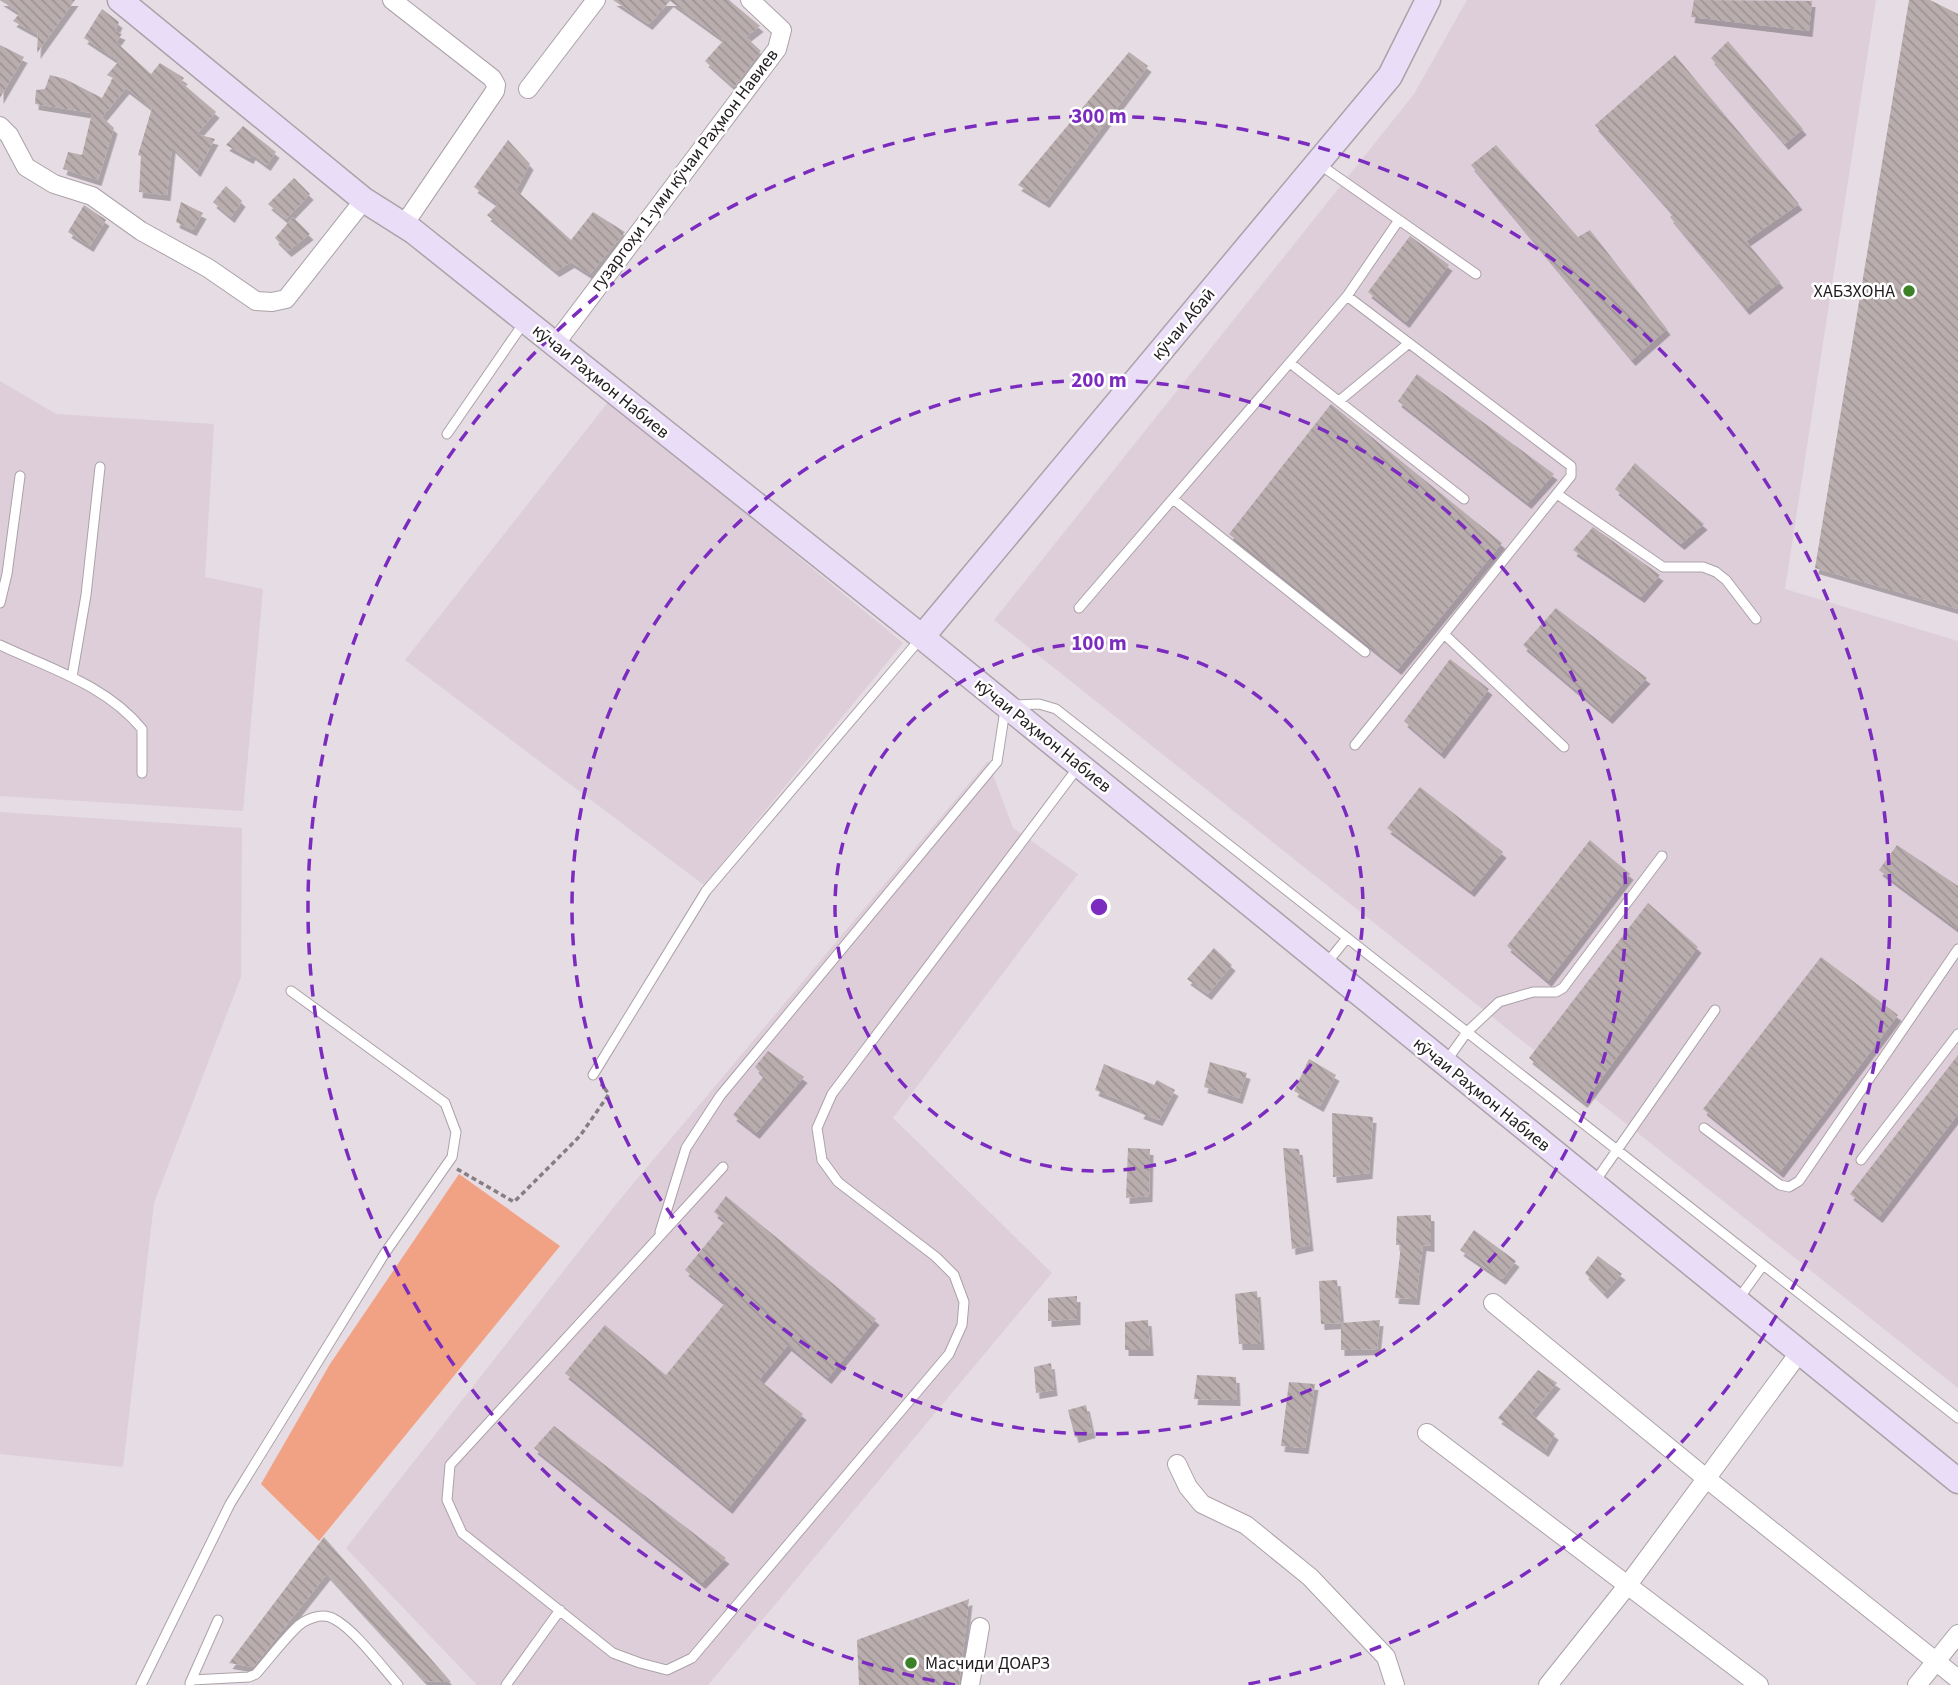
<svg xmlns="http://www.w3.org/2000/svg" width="1958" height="1685" font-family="'Source Sans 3',sans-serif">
  <defs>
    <pattern id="building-back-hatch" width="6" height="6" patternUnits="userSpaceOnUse" patternTransform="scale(1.75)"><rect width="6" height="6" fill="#b9adae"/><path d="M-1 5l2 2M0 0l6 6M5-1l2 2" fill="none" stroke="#9f9495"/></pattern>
    <filter id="shadow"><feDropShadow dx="3.5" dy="6" stdDeviation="0" flood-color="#0004"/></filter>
  </defs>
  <rect width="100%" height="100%" fill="#e6dce3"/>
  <path fill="#deceda" d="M1467,0H1876L1785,589L1958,641V1388L994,620L1414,94Z
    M0,381L56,414L214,424L205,577L263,589L243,811L0,796Z
    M609,401L903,643L704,885L405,660Z
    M988,761L1013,828L1078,874L893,1118L1052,1273L708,1685H477L346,1548L617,1203Z
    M0,812L242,828L241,977L154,1203L123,1467L0,1454Z"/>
  <path fill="#f2a284" d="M459,1174L560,1246L319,1541L261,1484L330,1364Z"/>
  <path fill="url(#building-back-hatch)" filter="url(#shadow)" d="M0,0H75L37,53L38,32L37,34L13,21L20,13Z
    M613,0H729L760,26L746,37L761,51L734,87L705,61L724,40L670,1L649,24Z
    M1694,0L1812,1L1809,31L1691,17Z
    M1909,0H1930L1958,14V609L1815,568Z
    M102,9L119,22L115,31L122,34L116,42L151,74L160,63L184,78L181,82L216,112L197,134L215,139L197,171L172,147L167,195L139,192L141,156L138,155L152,108L126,88L102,117L114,128L98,180L63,169L68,152L82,155L92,113L35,104L36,90L45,89L50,75L65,79L102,98L113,78L107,75L119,61L84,38Z
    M1728,41L1803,129L1785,144L1711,58Z
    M0,45L24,57L0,98Z
    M1129,52L1148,66L1046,202L1018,185Z
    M1675,55L1799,204L1746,241L1780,282L1746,309L1670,217L1673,214L1595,125Z
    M243,126L276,152L267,165L252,154L250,158L226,145Z
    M508,140L530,164L516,190L571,240L593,212L625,232L590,274L571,262L556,271L487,215L498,204L474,187Z
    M1496,145L1578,237L1590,230L1667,329L1632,360L1471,165Z
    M294,178L310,194L286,219L268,204Z
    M226,186L242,201L231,217L213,202Z
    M181,202L203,213L193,230L176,222Z
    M84,205L106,220L90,246L68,232Z
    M293,217L310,234L288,251L275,238Z
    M1410,236L1449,265L1406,322L1368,292Z
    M1417,374L1554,474L1528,503L1398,401Z
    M1331,404L1502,543L1398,669L1229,534Z
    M1635,463L1704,524L1681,544L1615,489Z
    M1593,527L1660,575L1641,597L1573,550Z
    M1556,608L1647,678L1609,718L1523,645Z
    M1450,659L1489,689L1441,753L1404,721Z
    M1420,787L1503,852L1471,891L1387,828Z
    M1590,840L1630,874L1548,981L1507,946Z
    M1897,845L1958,886V929L1879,870Z
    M1648,903L1698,947L1584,1102L1529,1058Z
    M1214,948L1232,965L1208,994L1187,979Z
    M1821,957L1898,1015L1780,1172L1703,1109Z
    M768,1051L804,1077L756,1133L733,1115L764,1076L755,1067Z
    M1958,1055V1114L1879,1217L1850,1194Z
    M1309,1059L1336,1075L1320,1106L1294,1091Z
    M1210,1062L1247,1073L1239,1098L1204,1087Z
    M1104,1064L1154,1085L1157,1080L1175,1090L1159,1120L1140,1113L1142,1109L1095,1090Z
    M1332,1113L1373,1117L1369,1173L1333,1177Z
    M1128,1148L1150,1149L1149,1196L1126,1198Z
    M1283,1148L1299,1149L1310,1245L1292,1249Z
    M726,1196L876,1319L828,1378L788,1345L759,1380L803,1414L729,1508L565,1373L605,1325L666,1375L725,1303L685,1270L725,1221L714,1212Z
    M1431,1215V1246L1423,1245L1416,1299L1395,1298L1401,1245H1396L1397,1216Z
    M1474,1230L1516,1261L1502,1279L1460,1250Z
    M1598,1256L1622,1274L1604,1293L1585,1273Z
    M1337,1280L1341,1323L1321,1324L1319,1281Z
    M1257,1291L1261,1344H1239L1235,1294Z
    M1077,1296V1319L1048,1321V1298Z
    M1148,1320L1150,1350H1125V1322Z
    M1380,1320L1377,1349L1341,1350V1323Z
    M1051,1363L1054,1390L1036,1393L1034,1367Z
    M1538,1370L1557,1383L1531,1414L1555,1434L1545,1451L1498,1418Z
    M1197,1375L1236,1377L1237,1400L1194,1399Z
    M1289,1382L1315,1384L1305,1448L1281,1446Z
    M1086,1405L1092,1432L1075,1437L1068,1410Z
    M554,1426L726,1558L702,1583L534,1448Z
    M324,1537L451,1682L425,1681L327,1574L253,1667L229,1663Z
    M969,1599L959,1685H859L857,1640Z"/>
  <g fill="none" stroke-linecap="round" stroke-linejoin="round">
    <defs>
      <path id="lane" d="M1399,220L1476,274
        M1347,296L1571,466V476L1355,745
        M1290,363L1464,499
        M1339,401L1409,343
        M447,434L525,321
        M1557,494L1663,567H1703L1716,572L1726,580L1756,619
        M1173,499L1365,652
        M0,603L7,574L20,476
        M1079,608L1347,296L1399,220L1319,164
        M1444,634L1564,747
        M0,645C51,669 106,685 142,729V773
        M72,677L86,595L100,467
        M1015,705L1039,704L1056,709L1958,1418
        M1326,964L1347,938
        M1447,1060L1467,1032L1499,1002L1533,992H1556L1563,988L1662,856
        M593,1075L706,891L921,638
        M1704,1128L1780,1185L1789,1187L1799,1181L1958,949
        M1861,1160L1958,1034
        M723,1167L450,1465L447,1500L462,1533L613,1653L640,1663L667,1670L692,1658L949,1354L962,1325L964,1302L954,1275L936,1257L838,1182L822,1160L817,1128L832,1094L1079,766
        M1594,1183L1715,1010
        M660,1232L686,1148L720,1096L997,762L1005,710
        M1737,1301L1763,1265
        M192,1680L249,1677L256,1674C269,1659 281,1643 295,1629C304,1619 322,1612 334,1619C354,1629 383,1668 398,1685
        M190,1683L218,1620
        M141,1685L230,1504L385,1253L452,1157L456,1132L445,1103L291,991
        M506,1685L560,1610"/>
      <path id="street" d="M392,0L492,78L496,85L495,91L403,226
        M528,89L596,0
        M0,126L9,135L26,167L54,184L92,196L141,231L208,268L256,301L272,302L286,299L364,200
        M555,344L777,49L782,30L750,0
        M1493,1303L1707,1479L1958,1679
        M1427,1433L1759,1685
        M1177,1464L1188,1487L1202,1504L1246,1525L1310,1577L1386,1657L1395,1685
        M970,1685L980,1627
        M1548,1685L1627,1586L1799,1353
        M1917,1685L1958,1634"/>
      <path id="secondary" d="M120,0L364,200L413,231L922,637L1958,1481
        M922,637L1390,76L1428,0"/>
    </defs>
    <use href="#lane" stroke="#aba2a8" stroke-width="11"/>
    <use href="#street" stroke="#aba2a8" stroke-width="20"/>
    <use href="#secondary" stroke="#aba2a8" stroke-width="27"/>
    <path stroke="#857e83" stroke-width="3.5" stroke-dasharray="5 3.5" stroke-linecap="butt" d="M457,1169L514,1202L580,1136L609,1094L601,1084"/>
    <use href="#lane" stroke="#fff" stroke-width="9"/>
    <use href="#street" stroke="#fff" stroke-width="18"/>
    <use href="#secondary" stroke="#e9ddf8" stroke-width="24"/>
  </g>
  <g fill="none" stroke="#7b2cbf" stroke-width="3.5" stroke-dasharray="12 9">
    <circle cx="1099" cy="907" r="264"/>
    <circle cx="1099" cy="907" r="527"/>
    <path d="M955 1685A791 791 0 1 1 1243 1685"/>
  </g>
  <g fill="#3b8125" stroke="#fff" stroke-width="2.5">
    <circle cx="1909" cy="291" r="7"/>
    <circle cx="911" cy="1663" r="7"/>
  </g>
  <g text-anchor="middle" stroke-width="5" stroke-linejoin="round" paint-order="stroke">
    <g font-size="18" fill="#201c1f" stroke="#fff">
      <text transform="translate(684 170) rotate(-53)" y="6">гузаргоҳи 1-уми кӯчаи Раҳмон Навиев</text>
      <text transform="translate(1183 324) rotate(-50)" y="6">кӯчаи Абаӣ</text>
      <text transform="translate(601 381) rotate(39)" y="6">кӯчаи Раҳмон Набиев</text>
      <text transform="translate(1043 735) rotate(39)" y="6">кӯчаи Раҳмон Набиев</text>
      <text transform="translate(1482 1094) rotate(39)" y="6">кӯчаи Раҳмон Набиев</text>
    </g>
    <g font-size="18" fill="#201c1f" stroke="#fff" text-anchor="end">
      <text x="1895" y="297">ХАБЗХОНА</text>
      <text x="925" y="1669" text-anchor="start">Масчиди ДОАРЗ</text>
    </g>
  </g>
  <circle cx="1099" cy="907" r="10" fill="#7b2cbf" stroke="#fff" stroke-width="3.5"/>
  <g font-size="21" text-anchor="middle" font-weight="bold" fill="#7b2cbf" stroke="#fff" stroke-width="5" stroke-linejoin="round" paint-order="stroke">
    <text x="1099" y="123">300 m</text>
    <text x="1099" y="387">200 m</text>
    <text x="1099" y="650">100 m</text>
  </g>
</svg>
